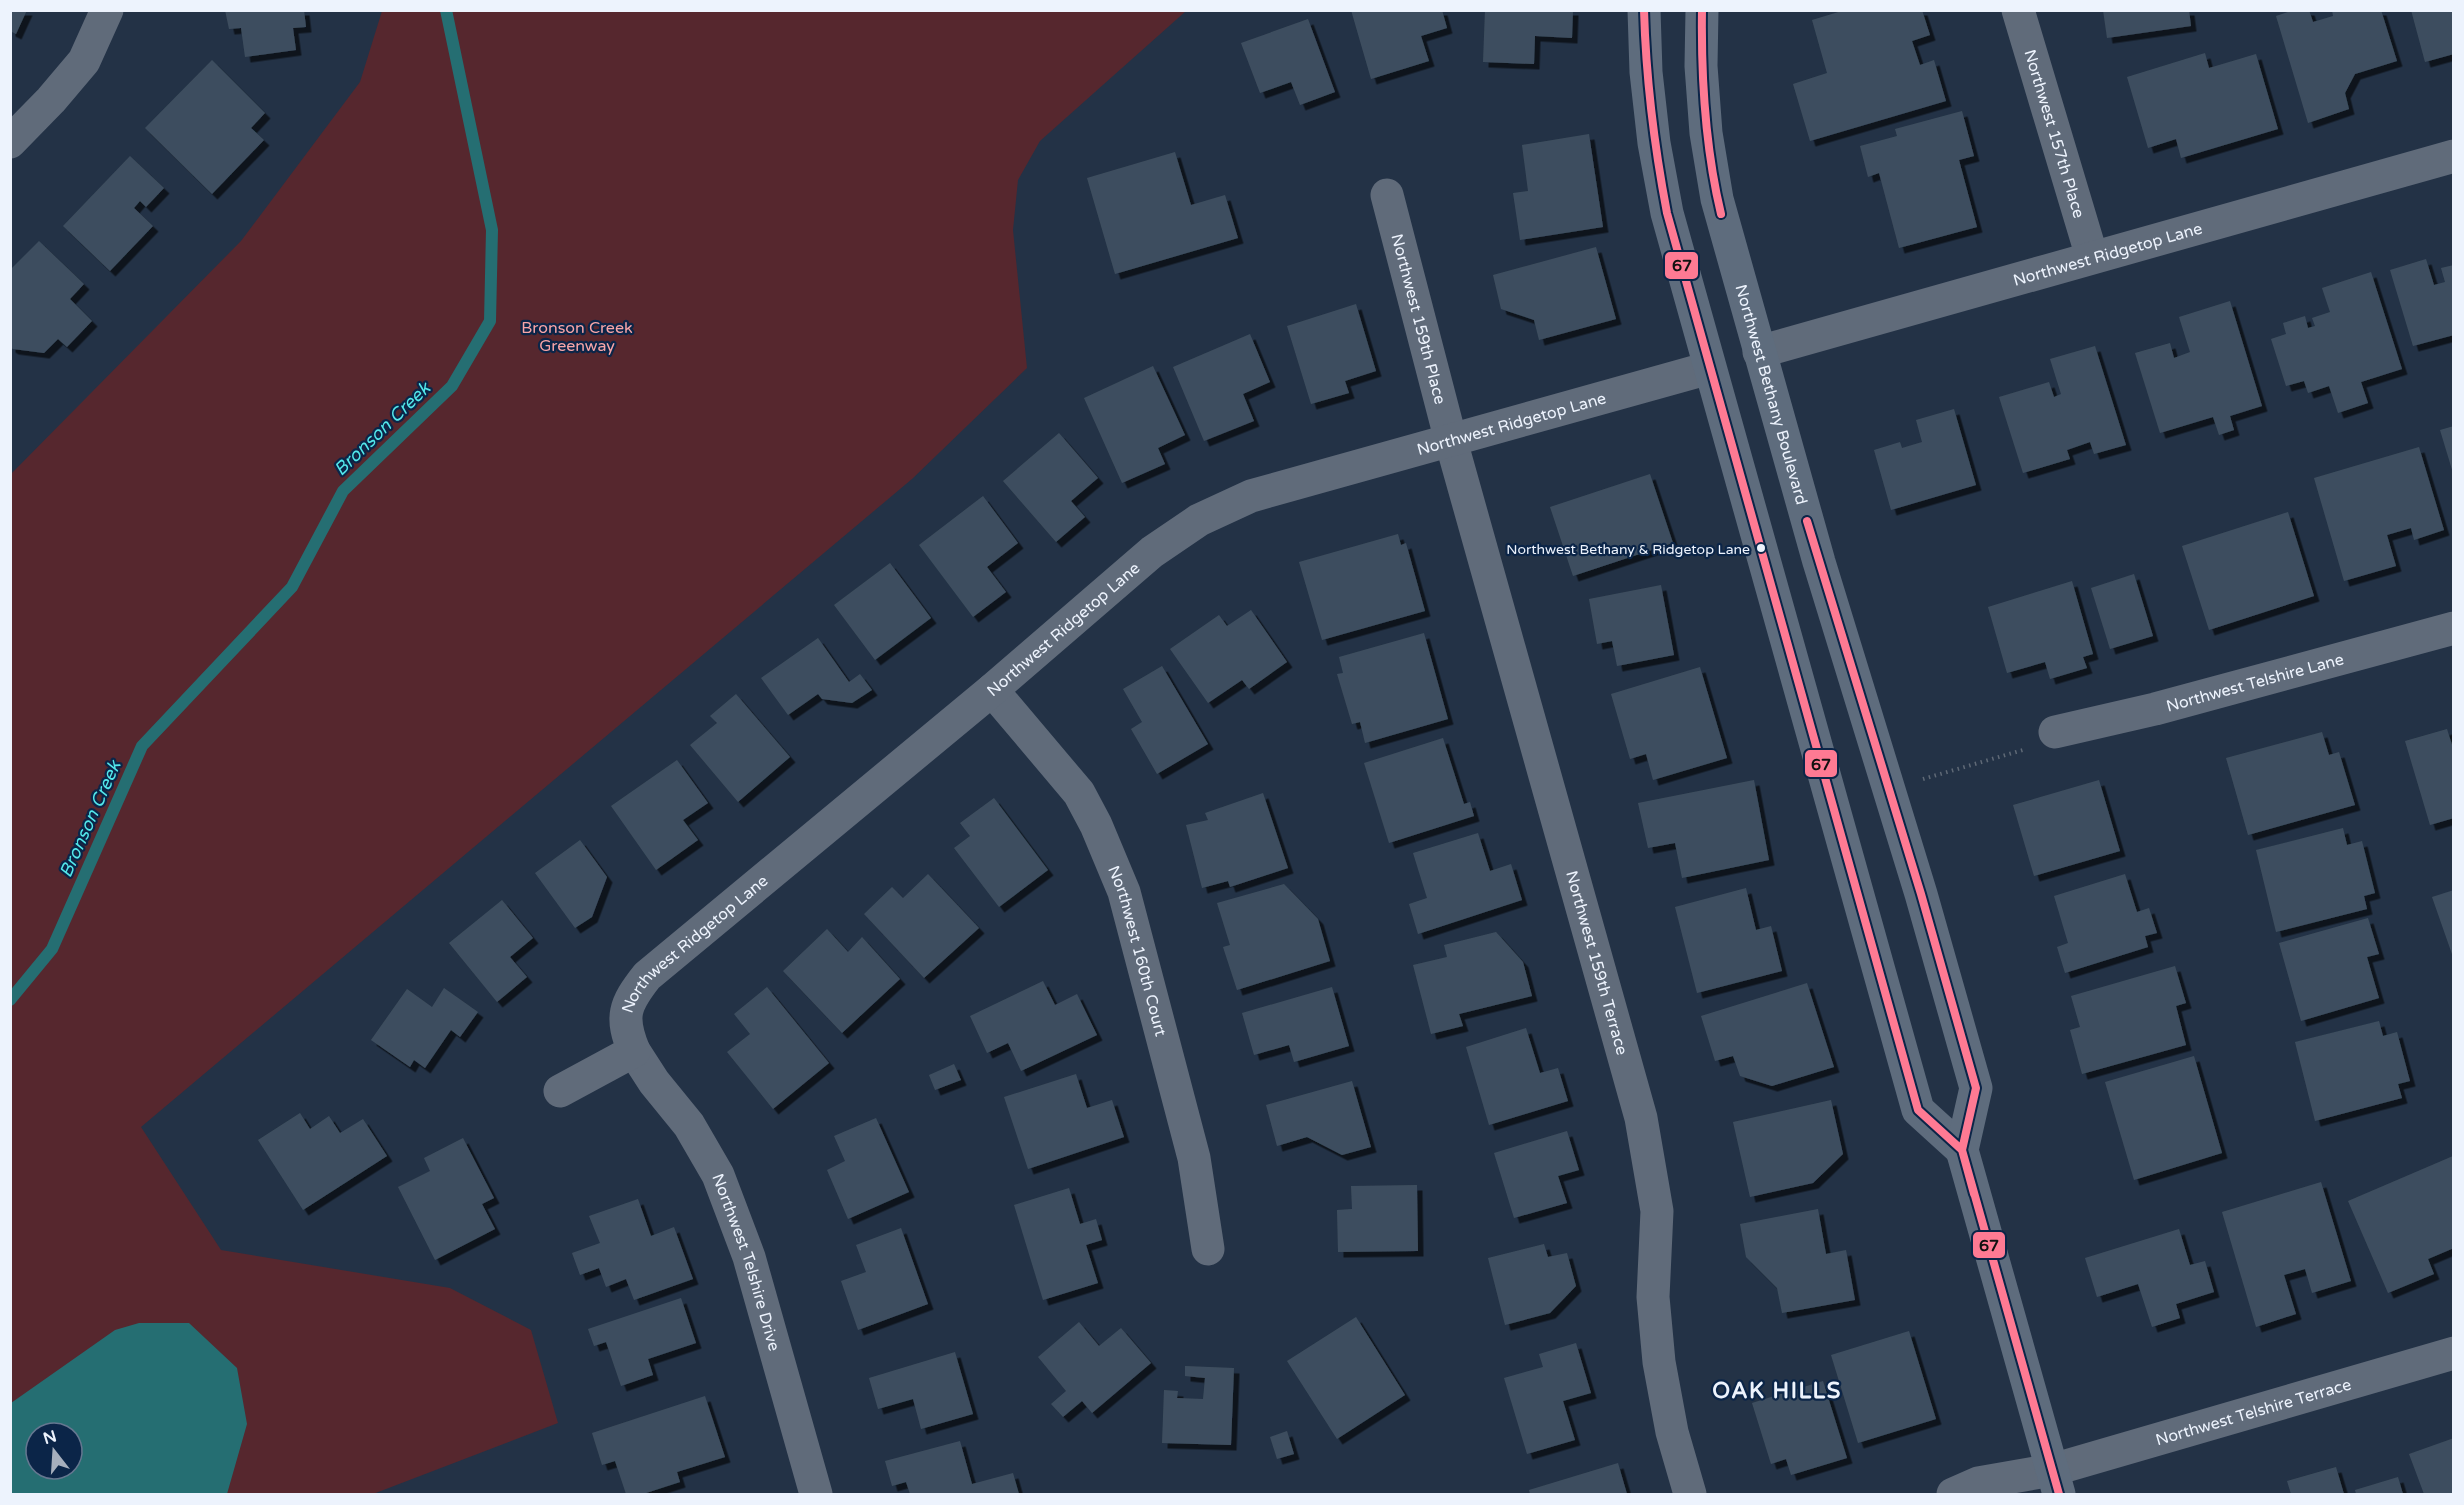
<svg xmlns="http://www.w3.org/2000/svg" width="2464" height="1505" font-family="'Varela Round',sans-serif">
  <defs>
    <filter id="shadow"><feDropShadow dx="5.5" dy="5.5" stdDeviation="0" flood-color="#0009"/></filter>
  </defs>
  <rect width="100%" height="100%" fill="#233246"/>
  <path fill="#56272e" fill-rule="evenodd" d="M382,11H1186L1040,141L1018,180L1013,230L1027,368L912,479L141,1127L221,1250L450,1288L531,1330L558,1423L373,1494H11V474L241,241L360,82ZM36,1433H72V1469H36Z"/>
  <path fill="#256e72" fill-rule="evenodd" d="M139,1323H189L237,1368L247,1424L227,1494H11V1403L115,1330ZM36,1433H72V1469H36Z"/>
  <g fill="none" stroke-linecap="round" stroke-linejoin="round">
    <path stroke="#256e72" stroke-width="12" d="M10,1000L52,949L142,746L292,587L343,491L452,386L490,321L492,230L446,10"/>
  </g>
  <path fill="#3e4e5e" filter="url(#shadow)" d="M10,10H27L16,34L10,31Z
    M225,10H304L306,27L293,28L296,50L245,57L241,28L229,29Z
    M1351,10H1442L1447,28L1421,36L1429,61L1371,79Z
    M1485,10H1573L1572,38L1535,36L1534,64L1483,62Z
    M1845,10H1922L1930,35L1912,41L1920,65L1934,60L1946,101L1810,141L1793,84L1827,73L1812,20Z
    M2103,10H2189L2191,26L2107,38Z
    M2294,10H2309L2313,22L2333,16L2332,10H2381L2397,61L2355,74L2345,93L2349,109L2308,123L2276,16Z
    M2411,10H2454V54L2425,62Z
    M1308,19L1335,92L1300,105L1291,82L1260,93L1241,43Z
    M2205,53L2209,68L2256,54L2278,129L2181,158L2176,139L2148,148L2127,77Z
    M212,60L265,113L251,128L264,140L212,194L145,128Z
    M1962,111L1974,156L1959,160L1977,227L1899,248L1879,173L1868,177L1860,146L1897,136L1895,129Z
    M1589,134L1603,227L1520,240L1513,193L1528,191L1522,145Z
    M1175,152L1191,205L1225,195L1238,238L1115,274L1087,178Z
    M130,156L164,188L146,207L140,201L134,208L153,226L110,271L63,226Z
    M39,241L84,284L70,299L92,321L67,347L58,339L44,353L13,349L10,347V270Z
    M1596,247L1616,319L1539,340L1534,320L1501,309L1493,275Z
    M2426,259L2434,285L2445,282L2441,268L2454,265V335L2413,346L2390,270Z
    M2371,272L2402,369L2361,382L2368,403L2338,413L2329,386L2308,393L2304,381L2286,386L2271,339L2286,334L2283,323L2305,316L2308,328L2315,326L2312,318L2330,312L2322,288Z
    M2230,301L2262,406L2230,416L2234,430L2219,435L2213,417L2160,433L2135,353L2170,343L2174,358L2190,352L2179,317Z
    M1356,304L1376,371L1345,381L1349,393L1311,404L1287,326Z
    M1250,334L1270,382L1243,394L1254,421L1204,441L1173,367Z
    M2095,346L2126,445L2094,454L2090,442L2067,450L2070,459L2023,473L1999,397L2049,382L2054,397L2061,394L2050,359Z
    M1153,366L1185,435L1158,448L1165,464L1122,483L1084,398Z
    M1954,409L1976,485L1891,510L1874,450L1900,442L1902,448L1922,442L1916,420Z
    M2454,426V473H2453L2440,430Z
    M1059,433L1098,478L1071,501L1085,517L1056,542L1003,481Z
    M2419,447L2444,530L2414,540L2411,528L2387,535L2396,566L2344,581L2314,478Z
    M1650,474L1673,543L1573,576L1550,507Z
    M983,496L1018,543L987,567L1006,592L973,617L919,545Z
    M2288,512L2314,596L2209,630L2182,546Z
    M1398,534L1401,545L1406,543L1425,611L1322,640L1299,562Z
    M890,563L931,618L875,660L834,605Z
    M2134,574L2153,636L2110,649L2091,588Z
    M2072,581L2093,654L2083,657L2087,668L2050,679L2045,662L2007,673L1988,607Z
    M1661,585L1674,655L1617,666L1612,641L1597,644L1589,599Z
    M1251,610L1287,662L1249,689L1242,680L1208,703L1170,649L1219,615L1227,626Z
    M1424,633L1448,719L1365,743L1360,722L1352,724L1337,674L1343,673L1339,657Z
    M818,638L849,682L860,674L872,690L852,703L822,699L818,694L788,715L761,678Z
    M1162,666L1208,744L1157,774L1131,729L1142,722L1123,689Z
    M1700,667L1727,758L1653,780L1646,754L1630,759L1611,694Z
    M736,694L790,757L738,802L690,745L717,723L710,716Z
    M2447,729L2454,751V818L2430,825L2405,741Z
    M2322,732L2329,755L2339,752L2355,805L2248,835L2226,758Z
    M1443,738L1464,804L1470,802L1474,816L1389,843L1364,763Z
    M677,760L708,803L683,820L698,840L656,870L611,806Z
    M1754,780L1769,860L1682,878L1675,843L1648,848L1638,803Z
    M2099,780L2120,851L2034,876L2013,805Z
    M1263,793L1288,868L1230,887L1228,881L1202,888L1186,825L1208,820L1205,813Z
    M994,798L1048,870L999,907L954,848L970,836L960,823Z
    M2343,828L2347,845L2362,841L2375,893L2364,896L2367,909L2276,932L2256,850Z
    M1478,833L1490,871L1511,864L1522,900L1418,934L1409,904L1427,898L1413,853Z
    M580,840L607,877L592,917L575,928L535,873Z
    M928,874L979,928L924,978L864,914L892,887L903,898Z
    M2125,874L2137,912L2149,908L2157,933L2145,936L2148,947L2065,973L2057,947L2068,943L2054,896Z
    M1284,884L1318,919L1330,961L1237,990L1223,947L1230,945L1217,903Z
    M1746,888L1756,930L1771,926L1782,971L1697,993L1675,907Z
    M2454,890V956L2453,957L2432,897Z
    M502,900L533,938L510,957L527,977L497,1002L449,943Z
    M2368,918L2379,954L2367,957L2379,998L2301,1021L2279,943Z
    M827,929L848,952L862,937L900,979L842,1033L783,971Z
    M1496,932L1523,962L1532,996L1459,1014L1463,1026L1431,1034L1413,965L1447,957L1444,945Z
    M2175,966L2186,1003L2176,1006L2186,1045L2082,1074L2070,1030L2080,1027L2071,996Z
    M1043,981L1055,1005L1077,994L1097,1035L1021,1071L1008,1043L987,1053L970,1016Z
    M1807,983L1834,1067L1772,1086L1740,1076L1733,1056L1715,1061L1701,1016Z
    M767,987L829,1063L773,1109L727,1052L750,1034L734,1014Z
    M1332,987L1349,1046L1294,1062L1289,1045L1254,1055L1242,1013Z
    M444,988L478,1012L460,1037L451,1030L425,1068L414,1060L410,1067L371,1040L407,989L432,1007Z
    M2379,1021L2383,1036L2397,1032L2410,1081L2398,1084L2402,1098L2315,1121L2295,1042Z
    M1526,1028L1540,1073L1558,1068L1568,1101L1489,1125L1466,1047Z
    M2194,1056L2222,1153L2134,1180L2105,1082Z
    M954,1064L961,1080L935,1090L929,1075Z
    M1076,1074L1087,1108L1112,1100L1124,1137L1028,1169L1004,1097Z
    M1352,1081L1371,1147L1342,1155L1307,1137L1277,1146L1266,1105Z
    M1831,1100L1843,1154L1813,1183L1750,1197L1733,1122Z
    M300,1113L310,1129L329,1116L340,1133L363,1119L387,1156L303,1210L258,1140Z
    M876,1118L909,1192L848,1219L827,1170L845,1161L834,1136Z
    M1567,1131L1579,1170L1558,1176L1567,1203L1514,1218L1494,1153Z
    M463,1138L494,1198L482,1204L495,1229L435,1260L398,1187L430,1171L424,1158Z
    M2453,1156L2454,1248L2428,1259L2434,1274L2388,1293L2348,1201Z
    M2321,1182L2351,1281L2312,1293L2305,1269L2284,1275L2296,1314L2256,1327L2222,1212Z
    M1417,1185L1418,1251L1338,1252L1337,1210L1352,1209L1351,1186Z
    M1069,1188L1080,1224L1096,1219L1102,1240L1086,1245L1098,1283L1043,1300L1014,1205Z
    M638,1199L651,1236L674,1227L693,1279L634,1300L626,1279L606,1287L599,1268L580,1275L572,1253L600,1243L589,1216Z
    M1818,1209L1826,1254L1846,1250L1855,1300L1782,1313L1777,1288L1746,1257L1740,1224Z
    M901,1228L928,1304L858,1330L841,1281L866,1272L856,1245Z
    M2179,1229L2190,1265L2205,1261L2214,1292L2176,1304L2180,1318L2152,1327L2138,1284L2097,1297L2085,1258Z
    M1544,1244L1548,1257L1567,1253L1576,1286L1550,1313L1505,1325L1488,1258Z
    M681,1298L696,1343L648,1359L653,1375L621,1386L606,1342L594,1346L588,1329Z
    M1356,1317L1405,1395L1337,1439L1287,1361Z
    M1079,1322L1099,1346L1121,1328L1151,1363L1092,1413L1082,1401L1063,1417L1051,1404L1066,1391L1038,1357Z
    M1909,1331L1936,1419L1858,1443L1831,1355Z
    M1576,1343L1591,1393L1563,1401L1575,1440L1527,1454L1504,1378L1543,1367L1539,1354Z
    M955,1352L973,1414L921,1429L913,1399L878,1409L869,1378Z
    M1185,1366L1234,1368L1231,1445L1162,1443L1164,1390L1178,1391L1177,1398L1203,1399L1205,1378L1185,1376Z
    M1823,1381L1847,1458L1791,1475L1786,1459L1771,1464L1752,1403Z
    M705,1396L725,1457L677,1472L680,1482L643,1494H626L615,1461L602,1465L592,1433Z
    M1287,1431L1294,1454L1277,1459L1270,1437Z
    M2454,1438V1494H2424L2409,1454Z
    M960,1441L972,1484L1013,1473L1019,1494H910L906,1482L892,1486L885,1461Z
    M1618,1463L1627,1494H1530L1529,1490Z
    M2336,1467L2344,1494H2291L2287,1481Z
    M2398,1477L2403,1494H2356L2355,1490Z"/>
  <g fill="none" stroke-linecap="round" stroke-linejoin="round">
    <path stroke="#5f6976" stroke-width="4" stroke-dasharray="1.5 4.5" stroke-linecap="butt" d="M1923,779L2023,750"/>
    <g stroke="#606b7a" stroke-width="33">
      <path id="s1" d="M2018,10L2092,257"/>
      <path d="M10,142L51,100L84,61L107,10"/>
      <path id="s2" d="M1387,195L1451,441L1641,1118L1657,1211L1653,1297L1659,1362L1672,1432L1690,1494"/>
      <path id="s3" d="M1759,352L2454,156"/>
      <path id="s4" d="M992,690L1079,793L1096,825L1124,892L1194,1158L1208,1249"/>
      <path id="s5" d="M2055,732L2155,709L2454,628"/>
      <path id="s6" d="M634,1051L654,1082L689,1125L718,1175L749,1257L816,1494"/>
      <path id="s7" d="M560,1091L634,1051C620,1017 624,1005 647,976L992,690L1152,552L1199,520L1251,496L1709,368"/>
      <path id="s8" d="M1953,1494L1978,1483L2052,1470L2454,1353"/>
    </g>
    <g stroke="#5e6c7d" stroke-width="33">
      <path d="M1644,10L1646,72L1654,143L1667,213L1918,1110L1962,1150"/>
      <path id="s9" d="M1702,10L1701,66L1706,133L1717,199L1819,562L1921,894L1976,1088L1962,1150L2059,1494"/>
    </g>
    <defs>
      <path id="bus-1" d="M1644,10C1646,79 1654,145 1667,213L1918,1110L1962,1150L2059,1494
        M1702,10C1701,79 1705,147 1721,214
        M1807,521L1921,894L1976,1088L1962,1150L1974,1194"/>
    </defs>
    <use href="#bus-1" stroke="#0b2548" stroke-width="12"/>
    <use href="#bus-1" stroke="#fe7a93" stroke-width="8"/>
  </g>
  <circle fill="#edf3fd" stroke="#0b2548" stroke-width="2" cx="1761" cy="548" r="5"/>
  <g text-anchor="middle" stroke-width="4.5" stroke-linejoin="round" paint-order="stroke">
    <g font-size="14" fill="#edf3fd" stroke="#0b2548" text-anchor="end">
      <text x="1750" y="554">Northwest Bethany &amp; Ridgetop Lane</text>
    </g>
    <g font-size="16" fill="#edf3fd" stroke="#0b2548">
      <text dy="6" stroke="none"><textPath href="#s1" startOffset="129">Northwest 157th Place</textPath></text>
      <text dy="6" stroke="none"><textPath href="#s3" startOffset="362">Northwest Ridgetop Lane</textPath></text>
      <text dy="6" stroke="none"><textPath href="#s2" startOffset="128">Northwest 159th Place</textPath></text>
      <text dy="6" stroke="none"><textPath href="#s9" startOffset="393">Northwest Bethany Boulevard</textPath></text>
      <text dy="6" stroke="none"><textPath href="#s7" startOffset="1210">Northwest Ridgetop Lane</textPath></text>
      <text dy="6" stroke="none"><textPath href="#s7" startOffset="708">Northwest Ridgetop Lane</textPath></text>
      <text dy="6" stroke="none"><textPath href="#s5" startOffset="206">Northwest Telshire Lane</textPath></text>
      <text dy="6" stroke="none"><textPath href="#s7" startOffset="222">Northwest Ridgetop Lane</textPath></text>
      <text dy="6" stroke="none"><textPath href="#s4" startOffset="304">Northwest 160th Court</textPath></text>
      <text dy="6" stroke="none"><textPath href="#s2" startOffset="796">Northwest 159th Terrace</textPath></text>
      <text dy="6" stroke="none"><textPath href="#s6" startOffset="242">Northwest Telshire Drive</textPath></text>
      <text dy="6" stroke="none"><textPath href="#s8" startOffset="312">Northwest Telshire Terrace</textPath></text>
    </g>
    <g font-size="16" fill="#f8a5a7" stroke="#0b2548">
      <text x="577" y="333">Bronson Creek<tspan x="577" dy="18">Greenway</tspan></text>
    </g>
    <g font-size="18" font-style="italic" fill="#53e7eb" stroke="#0b2548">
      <text transform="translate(382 429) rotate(-44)" y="6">Bronson Creek</text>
      <text transform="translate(90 819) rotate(-66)" y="6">Bronson Creek</text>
    </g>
    <g font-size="22" font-weight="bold" letter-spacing="1.5" fill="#edf3fd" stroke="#0b2548">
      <text x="1777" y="1398">OAK HILLS</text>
    </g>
  </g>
  <g stroke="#0b2548" stroke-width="2">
    <rect x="1664" y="251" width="35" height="29" rx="6" fill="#fe7a93"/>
    <rect x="1804" y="749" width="34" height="29" rx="6" fill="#fe7a93"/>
    <rect x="1972" y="1231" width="34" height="28" rx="6" fill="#fe7a93"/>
  </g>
  <g font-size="16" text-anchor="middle" font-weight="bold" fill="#111">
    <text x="1682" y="271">67</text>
    <text x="1821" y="770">67</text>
    <text x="1989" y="1251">67</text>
  </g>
  <rect width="2464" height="1505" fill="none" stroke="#edf3fd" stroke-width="24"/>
  <g transform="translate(54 1451) rotate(343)"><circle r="28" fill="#0b2548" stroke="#657790" stroke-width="1.5"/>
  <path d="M0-4.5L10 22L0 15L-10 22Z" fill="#a6afbd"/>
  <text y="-9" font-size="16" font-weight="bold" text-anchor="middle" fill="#edf3fd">N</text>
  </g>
</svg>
